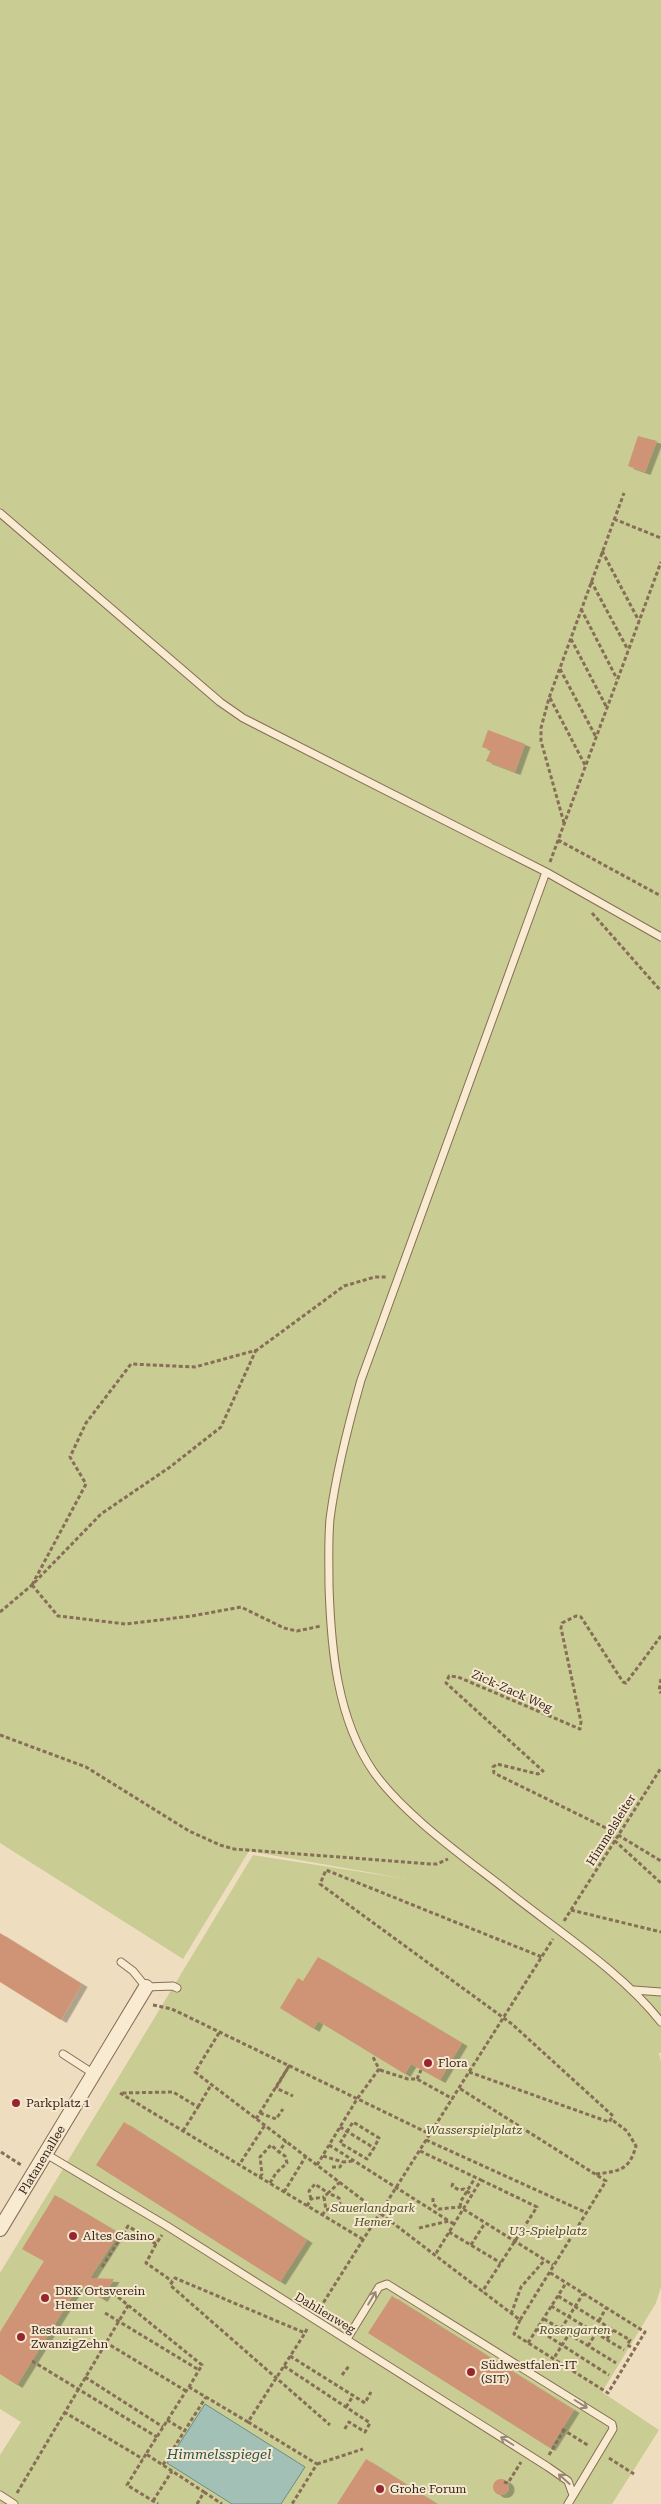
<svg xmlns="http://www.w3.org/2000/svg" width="661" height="2504" font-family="'Roboto Serif',serif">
  <defs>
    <filter id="shadow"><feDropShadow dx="5.5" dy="3" stdDeviation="0" flood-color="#0004"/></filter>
  </defs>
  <rect width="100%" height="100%" fill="#eedebf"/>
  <path fill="#c9cc93" d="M0,0H661V2053H659L661,2062V2287L656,2303L602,2392L659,2430L612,2504H0V2455L21,2422L0,2409V2273L253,1855L407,1879L249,1851L183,1959L0,1843Z"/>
  <path fill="#a2c0b6" stroke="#6a8e83" d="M205,2404L305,2467L281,2504H232L167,2463Z"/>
  <path fill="#ce9474" filter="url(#shadow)" d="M638,436L657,441L645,472L628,466Z
    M488,730L525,744L515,772L486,761L491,750L482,747Z
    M0,1933L82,1984L61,2020L0,1982Z
    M318,1957L462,2043L440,2080L411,2064L405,2074L318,2021L314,2029L280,2008L298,1978L303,1981Z
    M124,2122L307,2240L280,2282L96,2165Z
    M55,2195L119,2233L90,2278L114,2279L102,2299L79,2285L17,2385L0,2374V2332L44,2261L22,2249Z
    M392,2296L574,2410L550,2448L368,2333Z
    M366,2459L437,2504H337Z
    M493 2487a8 8 0 1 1 16 0a8 8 0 1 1-16 0Z"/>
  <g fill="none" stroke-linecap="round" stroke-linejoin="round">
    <defs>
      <path id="lane" d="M0,513L220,702L243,718L546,872L661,937
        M546,872L361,1380C348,1426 336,1472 330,1519C328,1541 329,1564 329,1586C331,1649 337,1718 373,1771C403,1814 464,1857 505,1889C556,1930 621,1971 661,2022
        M121,1962L133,1971L146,1987L173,1986L177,1988
        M634,1990L661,1992
        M63,2054L94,2074
        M46,2154L167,2226L548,2467L568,2481L573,2495
        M347,2339L379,2287L387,2284L612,2424L613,2429L568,2504
        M0,2495L14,2504"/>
      <path id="street" d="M0,2229L146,1987"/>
    </defs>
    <use href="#lane" stroke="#876e57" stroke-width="9"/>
    <use href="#street" stroke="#876e57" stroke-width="16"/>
    <path stroke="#876e57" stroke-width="3" stroke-dasharray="4 2.5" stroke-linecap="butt" d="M614,519L661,538
      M602,551L639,621
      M591,581L628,650
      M581,609L617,679
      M571,639L607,708
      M560,669L596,737
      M550,698L585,765
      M564,823L541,741V728L549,698L624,493
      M558,840L661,896
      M550,862L661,562
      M592,913L661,991
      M32,1585L86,1484L70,1457L86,1423L131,1364L195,1367L257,1350L344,1286L375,1277H388
      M32,1585L58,1616L126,1624L192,1616L241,1607L284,1628L297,1631L321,1626
      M0,1612L32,1585L101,1514L170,1467L221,1427L256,1350
      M661,1636L626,1683L623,1682L581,1617L576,1616L562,1623L561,1628L581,1722L580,1729L458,1677L449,1676L446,1683L543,1771L538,1774L497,1764L493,1767L494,1773L606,1828L615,1841L661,1883
      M661,1679L659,1691L661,1693
      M0,1735L86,1767L189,1831L220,1845L234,1849L430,1864H437L448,1859
      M618,1835L661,1861
      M571,1910L661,1932
      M564,1921L661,1768
      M153,2005L172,2009L430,2134
      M219,2033L195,2072L520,2320L606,2181L459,2088
      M380,2070L408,2079H417L453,2099
      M469,2072L609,2122L613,2116L512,2024L320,1884L326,1870L542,1957
      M417,2079L421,2070
      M198,2107L211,2085
      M260,2113L276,2119L283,2109
      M256,2119L289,2066L276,2088L293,2096
      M340,2127C351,2134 363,2141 374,2148L367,2159L340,2143L353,2122L379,2138L374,2148
      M183,2131L198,2107L173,2092L120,2093L364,2240
      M426,2140L587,2213
      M329,2145L449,2221
      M420,2151L481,2180L435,2255
      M1,2152L21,2165
      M323,2156L343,2162
      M241,2162L265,2125
      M317,2165L357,2099L379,2069L372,2055
      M332,2167H340L343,2162L354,2161
      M596,2174C619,2171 629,2171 636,2146L627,2131L611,2119
      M260,2177L262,2174L260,2157L271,2145L279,2152L286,2141
      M481,2180L537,2207L482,2292
      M270,2183L276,2173L287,2163L285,2156L279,2152
      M453,2183L452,2186L459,2190L464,2189L472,2195
      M284,2192L306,2156
      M433,2198V2204L439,2209L460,2207L553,2265
      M311,2199L309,2191L315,2184L328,2193L324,2197L326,2210
      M307,2206L311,2199L324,2197
      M460,2207L461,2201L475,2178
      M322,2215L326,2210L334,2208L340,2203L339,2198L328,2193L340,2182
      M419,2228L449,2221L454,2224
      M449,2232L501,2263
      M156,2244L146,2263L172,2281
      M471,2245L485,2223
      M102,2267L128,2226L156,2244L162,2235
      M108,2289L202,2365L189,2387
      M558,2296L613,2330L606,2340
      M551,2306L624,2350
      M320,2308L553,1939
      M105,2313L199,2370
      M511,2314L521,2287L544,2261
      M544,2319L569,2334L554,2358
      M520,2320L514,2334L608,2393L645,2332L549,2272
      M599,2321L606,2308
      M307,2329L305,2333L175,2278L170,2285L330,2425
      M537,2329L609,2375
      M561,2329L583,2294
      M613,2330L630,2340L627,2345L635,2349
      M569,2334L616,2363
      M105,2342L186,2391
      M528,2343L566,2283
      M588,2346L596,2333
      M290,2356L365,2403L371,2392
      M32,2361L157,2437
      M284,2366L370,2423L365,2432L349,2422L344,2430
      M342,2375L349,2366
      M85,2377L163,2427
      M346,2407L353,2396
      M64,2412L143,2459
      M167,2420L185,2431
      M248,2422L317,2464L292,2504
      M562,2429L589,2446
      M146,2454L127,2485L158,2504
      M549,2455L564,2430
      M609,2458L634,2474
      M317,2464L363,2449
      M163,2465L206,2397
      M504,2482L508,2483L521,2462
      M204,2492L222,2504
      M17,2493L129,2304
      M153,2501L172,2471
      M197,2504L204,2492L146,2454L186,2391L189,2387L248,2422L305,2333"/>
    <use href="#lane" stroke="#f9ebd2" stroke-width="7"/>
    <use href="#street" stroke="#f9ebd2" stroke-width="14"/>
  </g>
  <defs><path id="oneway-shaft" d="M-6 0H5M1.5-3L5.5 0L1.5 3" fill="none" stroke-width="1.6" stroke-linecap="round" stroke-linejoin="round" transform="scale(1.25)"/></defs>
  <g stroke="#988977">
    <use href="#oneway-shaft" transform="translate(372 2298) rotate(-59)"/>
    <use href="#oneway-shaft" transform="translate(581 2404) rotate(32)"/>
    <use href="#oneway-shaft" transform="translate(507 2441) rotate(-148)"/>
    <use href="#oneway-shaft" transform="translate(564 2479) rotate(-138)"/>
  </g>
  <g fill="#97262e" stroke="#f6e8cf" stroke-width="2">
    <circle cx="428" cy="2063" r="5"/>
    <circle cx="16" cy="2103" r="5"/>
    <circle cx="73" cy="2236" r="5"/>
    <circle cx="45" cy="2298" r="5"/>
    <circle cx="21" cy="2337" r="5"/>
    <circle cx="471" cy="2372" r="5"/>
    <circle cx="380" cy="2489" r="5"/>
  </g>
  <g text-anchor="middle" stroke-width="4" stroke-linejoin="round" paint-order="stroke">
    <g font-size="12" fill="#37271c" stroke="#f6e8cf">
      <text transform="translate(512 1691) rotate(24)" y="4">Zick-Zack Weg</text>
      <text transform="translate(611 1830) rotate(-58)" y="4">Himmelsleiter</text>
      <text transform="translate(42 2160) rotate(-59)" y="4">Platanenallee</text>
      <text transform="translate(325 2313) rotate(31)" y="4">Dahlienweg</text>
    </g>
    <g font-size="12" fill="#37271c" stroke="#f6e8cf" text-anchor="start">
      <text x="438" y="2067">Flora</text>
      <text x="26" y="2107">Parkplatz 1</text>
      <text x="83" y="2240">Altes Casino</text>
      <text x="55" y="2295">DRK Ortsverein<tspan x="55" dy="14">Hemer</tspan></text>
      <text x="31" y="2334">Restaurant<tspan x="31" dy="14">ZwanzigZehn</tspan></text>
      <text x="481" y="2369">Südwestfalen-IT<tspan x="481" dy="14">(SIT)</tspan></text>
      <text x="390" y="2493">Grohe Forum</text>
    </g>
    <g font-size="12" font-style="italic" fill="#4a5322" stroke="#f6e8cf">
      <text x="474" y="2134">Wasserspielplatz</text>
      <text x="373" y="2212">Sauerlandpark<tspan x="373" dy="14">Hemer</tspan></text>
      <text x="548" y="2235">U3-Spielplatz</text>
      <text x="575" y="2334">Rosengarten</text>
    </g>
    <g font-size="14" font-style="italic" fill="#2b5751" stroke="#f6e8cf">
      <text x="219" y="2459">Himmelsspiegel</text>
    </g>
  </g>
</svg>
